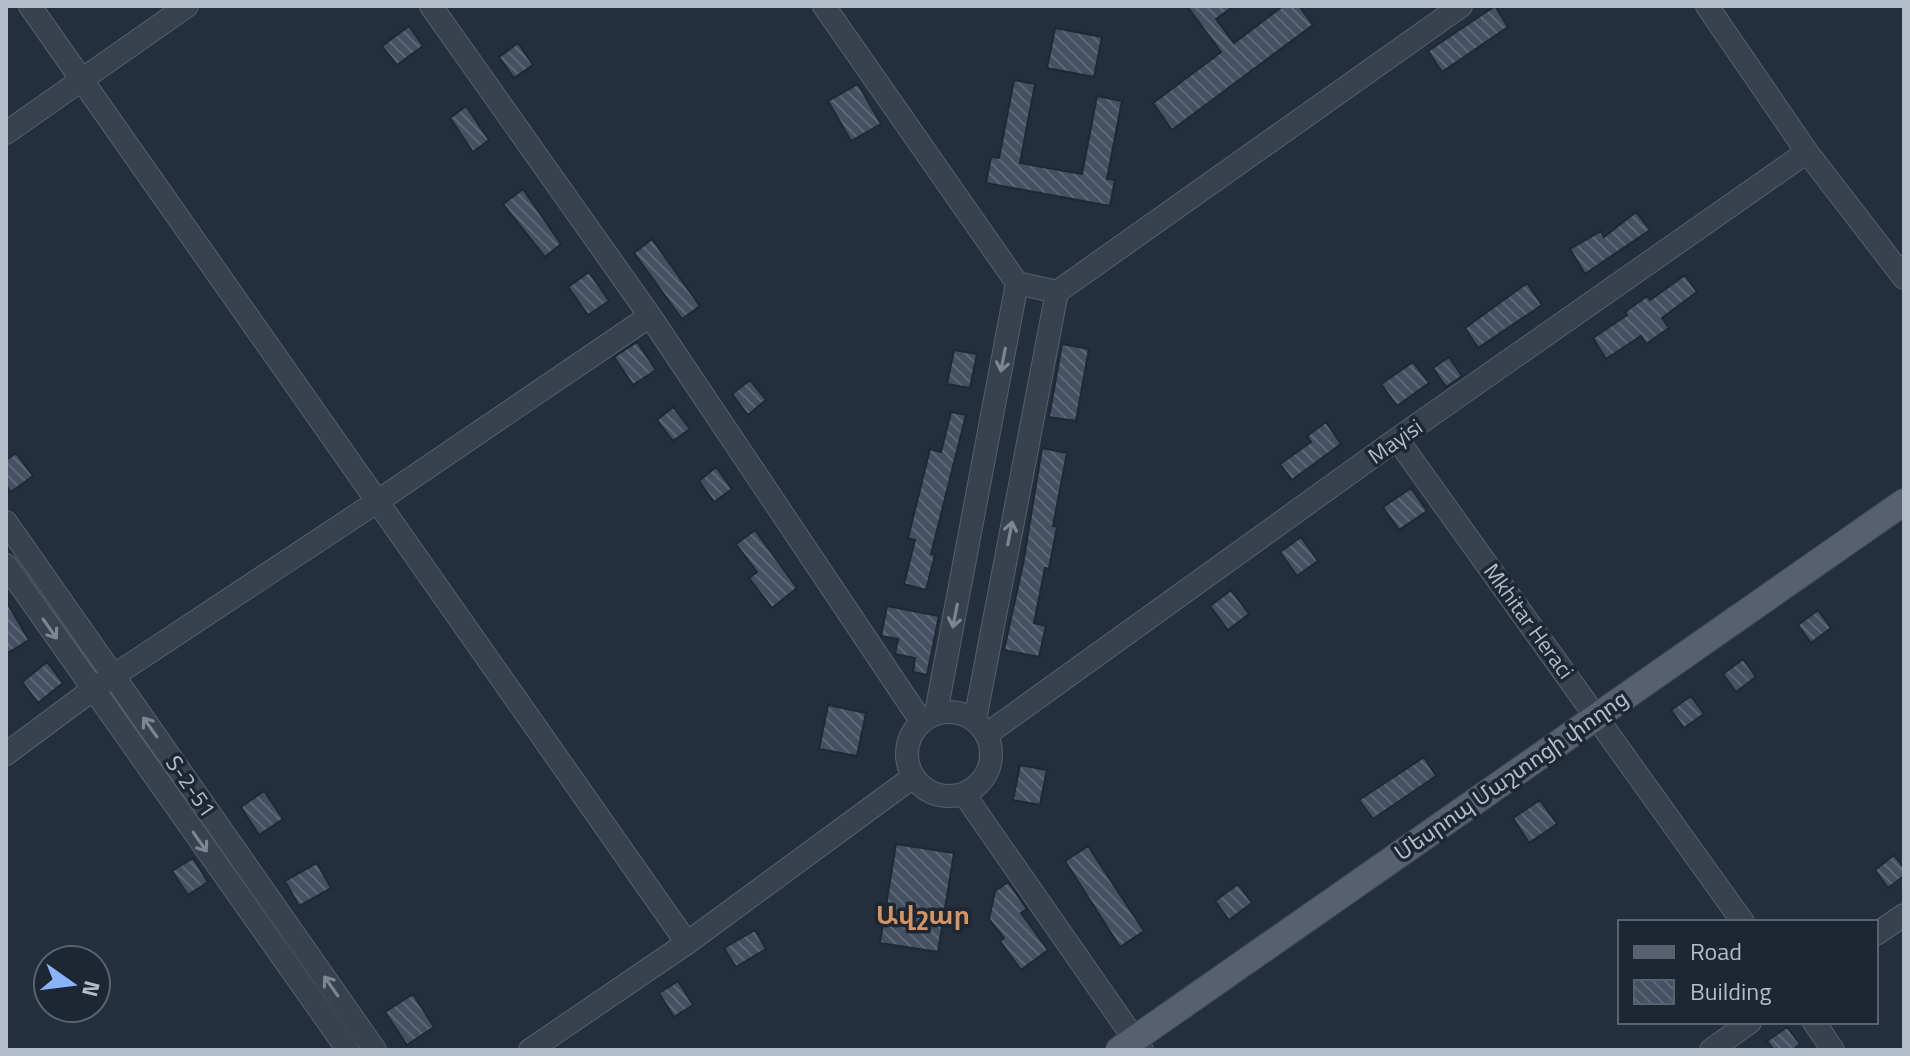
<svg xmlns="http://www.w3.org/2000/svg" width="1910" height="1056" font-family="'Titillium Web','Noto Sans Armenian',sans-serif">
  <defs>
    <pattern id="building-back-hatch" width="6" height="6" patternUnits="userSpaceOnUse" patternTransform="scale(2)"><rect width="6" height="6" fill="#455162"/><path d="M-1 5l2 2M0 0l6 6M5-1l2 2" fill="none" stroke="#5d6877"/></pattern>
  </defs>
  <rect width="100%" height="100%" fill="#242f3e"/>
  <path fill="url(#building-back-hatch)" stroke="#1f2835" stroke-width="2" d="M1187,6H1234L1216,19L1234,43L1283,6H1299L1313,25L1172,130L1153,103L1221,52Z
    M1495,6L1508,27L1442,72L1428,51Z
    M409,26L423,46L397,65L382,46Z
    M1055,28L1102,37L1094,77L1047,68Z
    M518,43L533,65L514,78L499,57Z
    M1014,80L1035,84L1020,163L1082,174L1097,96L1122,101L1107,179L1115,180L1110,206L986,183L991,157L999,158Z
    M858,84L881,124L851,141L828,101Z
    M466,106L489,140L473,152L450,118Z
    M523,189L561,244L545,257L503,204Z
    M1636,212L1650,230L1585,274L1570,249L1601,231L1604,237Z
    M652,239L700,306L682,319L634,253Z
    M589,272L609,301L588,315L568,287Z
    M1685,275L1697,292L1662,318L1669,328L1646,344L1641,336L1606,359L1593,338L1627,315L1625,312L1647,296L1650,300Z
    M1527,283L1542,305L1478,348L1465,328Z
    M637,342L656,370L633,385L614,357Z
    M1062,344L1089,349L1076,421L1049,417Z
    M954,350L977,354L970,388L947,384Z
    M1449,357L1462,376L1446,387L1433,368Z
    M1413,362L1429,383L1397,406L1381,384Z
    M750,380L766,400L748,415L732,394Z
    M673,407L690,429L673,441L657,420Z
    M951,412L966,415L931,554L935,555L926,590L904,584L915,540L908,538L930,449L941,452Z
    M1326,422L1341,444L1292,480L1280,464L1311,442L1307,436Z
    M1042,448L1067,453L1053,526L1057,527L1049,569L1045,568L1034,623L1046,626L1039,657L1004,650L1023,564Z
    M16,453L33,476L11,492L6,485V460Z
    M716,467L732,489L714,502L699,481Z
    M1411,488L1427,511L1399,530L1383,507Z
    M755,530L797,588L772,608L749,578L757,572L736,544Z
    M1301,537L1318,561L1297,576L1280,552Z
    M1231,590L1249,614L1228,630L1210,606Z
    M6,601L29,640L6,654Z
    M887,606L939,616L927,675L913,672L915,658L895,654L898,639L881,636Z
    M1818,610L1831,628L1811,643L1798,625Z
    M1743,659L1756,677L1736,692L1723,674Z
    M47,662L63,683L38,703L22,682Z
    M1691,696L1704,714L1684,728L1671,710Z
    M828,705L866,713L857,756L819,749Z
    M1424,757L1436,776L1373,819L1359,800Z
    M1020,765L1047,770L1040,805L1013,800Z
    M264,791L283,819L259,835L241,807Z
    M1540,800L1557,824L1529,843L1513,818Z
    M896,844L954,853L938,952L880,943Z
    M1088,846L1144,931L1120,947L1065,861Z
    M1894,855L1904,868V876L1888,888L1875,870Z
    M193,858L208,882L188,895L172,871Z
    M317,863L331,888L299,906L285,881Z
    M1008,882L1027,909L1021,913L1048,950L1021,970L1000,941L1004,938L989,919L995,891Z
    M1238,884L1252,903L1229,920L1215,901Z
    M755,930L766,949L736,967L724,948Z
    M678,981L693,1005L674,1017L659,993Z
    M413,994L434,1027L407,1045L385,1012Z
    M1787,1027L1800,1044L1793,1050H1774L1767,1041Z"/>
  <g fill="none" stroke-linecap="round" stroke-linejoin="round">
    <defs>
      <path id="minor" d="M30,6L687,943
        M431,6L650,316L921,721
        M824,6L1017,283L1057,292L1461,6
        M1707,6L1807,152L1904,278
        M6,133L187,6
        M1397,439L1743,922
        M6,522L375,1050
        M6,565L348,1050
        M907 754a42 42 0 1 1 84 0a42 42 0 1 1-84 0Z
        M936,713L1017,283
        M975,720L1057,292
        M987,734L1397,439L1807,152
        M6,754L92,690L378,501L650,316
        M964,794L1142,1050
        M1876,934L1904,915
        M1814,1022L1833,1050
        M530,1050L687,943L913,777
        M1711,1050L1750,1022"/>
      <path id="major" d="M1119,1050L1904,502"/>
    </defs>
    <use href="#minor" stroke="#565f6c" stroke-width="24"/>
    <use href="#major" stroke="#414a57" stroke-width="28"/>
    <use href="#minor" stroke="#38414e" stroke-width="22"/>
    <use href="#major" stroke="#56606e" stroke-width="26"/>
  </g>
  <defs><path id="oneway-shaft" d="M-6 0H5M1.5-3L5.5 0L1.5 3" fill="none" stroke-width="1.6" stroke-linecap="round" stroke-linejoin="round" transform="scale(2)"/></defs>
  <g stroke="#7c8592">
    <use href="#oneway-shaft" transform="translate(1003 360) rotate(101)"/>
    <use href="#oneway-shaft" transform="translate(1010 533) rotate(-79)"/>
    <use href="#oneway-shaft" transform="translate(955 616) rotate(101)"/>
    <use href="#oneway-shaft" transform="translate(50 629) rotate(55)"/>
    <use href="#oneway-shaft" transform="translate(150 727) rotate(-125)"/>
    <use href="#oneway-shaft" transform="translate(200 842) rotate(55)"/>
    <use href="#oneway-shaft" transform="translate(331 986) rotate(-125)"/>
  </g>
  <g text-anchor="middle" stroke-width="7" stroke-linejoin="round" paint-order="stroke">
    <g font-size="22" fill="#b4bcc9" stroke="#1d2633">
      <text transform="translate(1395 441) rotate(-35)" y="8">Mayisi</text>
      <text transform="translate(1529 621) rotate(54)" y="8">Mkhitar Heraci</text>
      <text transform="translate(1511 775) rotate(-35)" y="8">Մեսրոպ Մաշտոցի փողոց</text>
      <text transform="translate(191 786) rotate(55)" y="8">Տ-2-51</text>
    </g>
    <g font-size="26" font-weight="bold" fill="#d59563" stroke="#1d2633">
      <text x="923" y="924">Ավշար</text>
    </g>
  </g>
  <rect width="1910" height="1056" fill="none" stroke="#b4bcc9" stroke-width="16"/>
  <rect x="1618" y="920" width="260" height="104" fill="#1d2633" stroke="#59626f" stroke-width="2"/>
  <rect x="1634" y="946" width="40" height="12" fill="#56606e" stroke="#59626f" stroke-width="2"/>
  <text x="1690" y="960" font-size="24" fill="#b4bcc9">Road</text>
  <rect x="1634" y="980" width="40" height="24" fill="url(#building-back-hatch)" stroke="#59626f" stroke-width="2"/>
  <text x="1690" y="1000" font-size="24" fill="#b4bcc9">Building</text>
  <g transform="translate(72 984) rotate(104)"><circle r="38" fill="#1d2633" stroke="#59626f" stroke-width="2"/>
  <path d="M0-6L14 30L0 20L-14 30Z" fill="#8ab4f8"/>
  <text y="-12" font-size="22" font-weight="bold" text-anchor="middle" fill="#b4bcc9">N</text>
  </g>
</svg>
